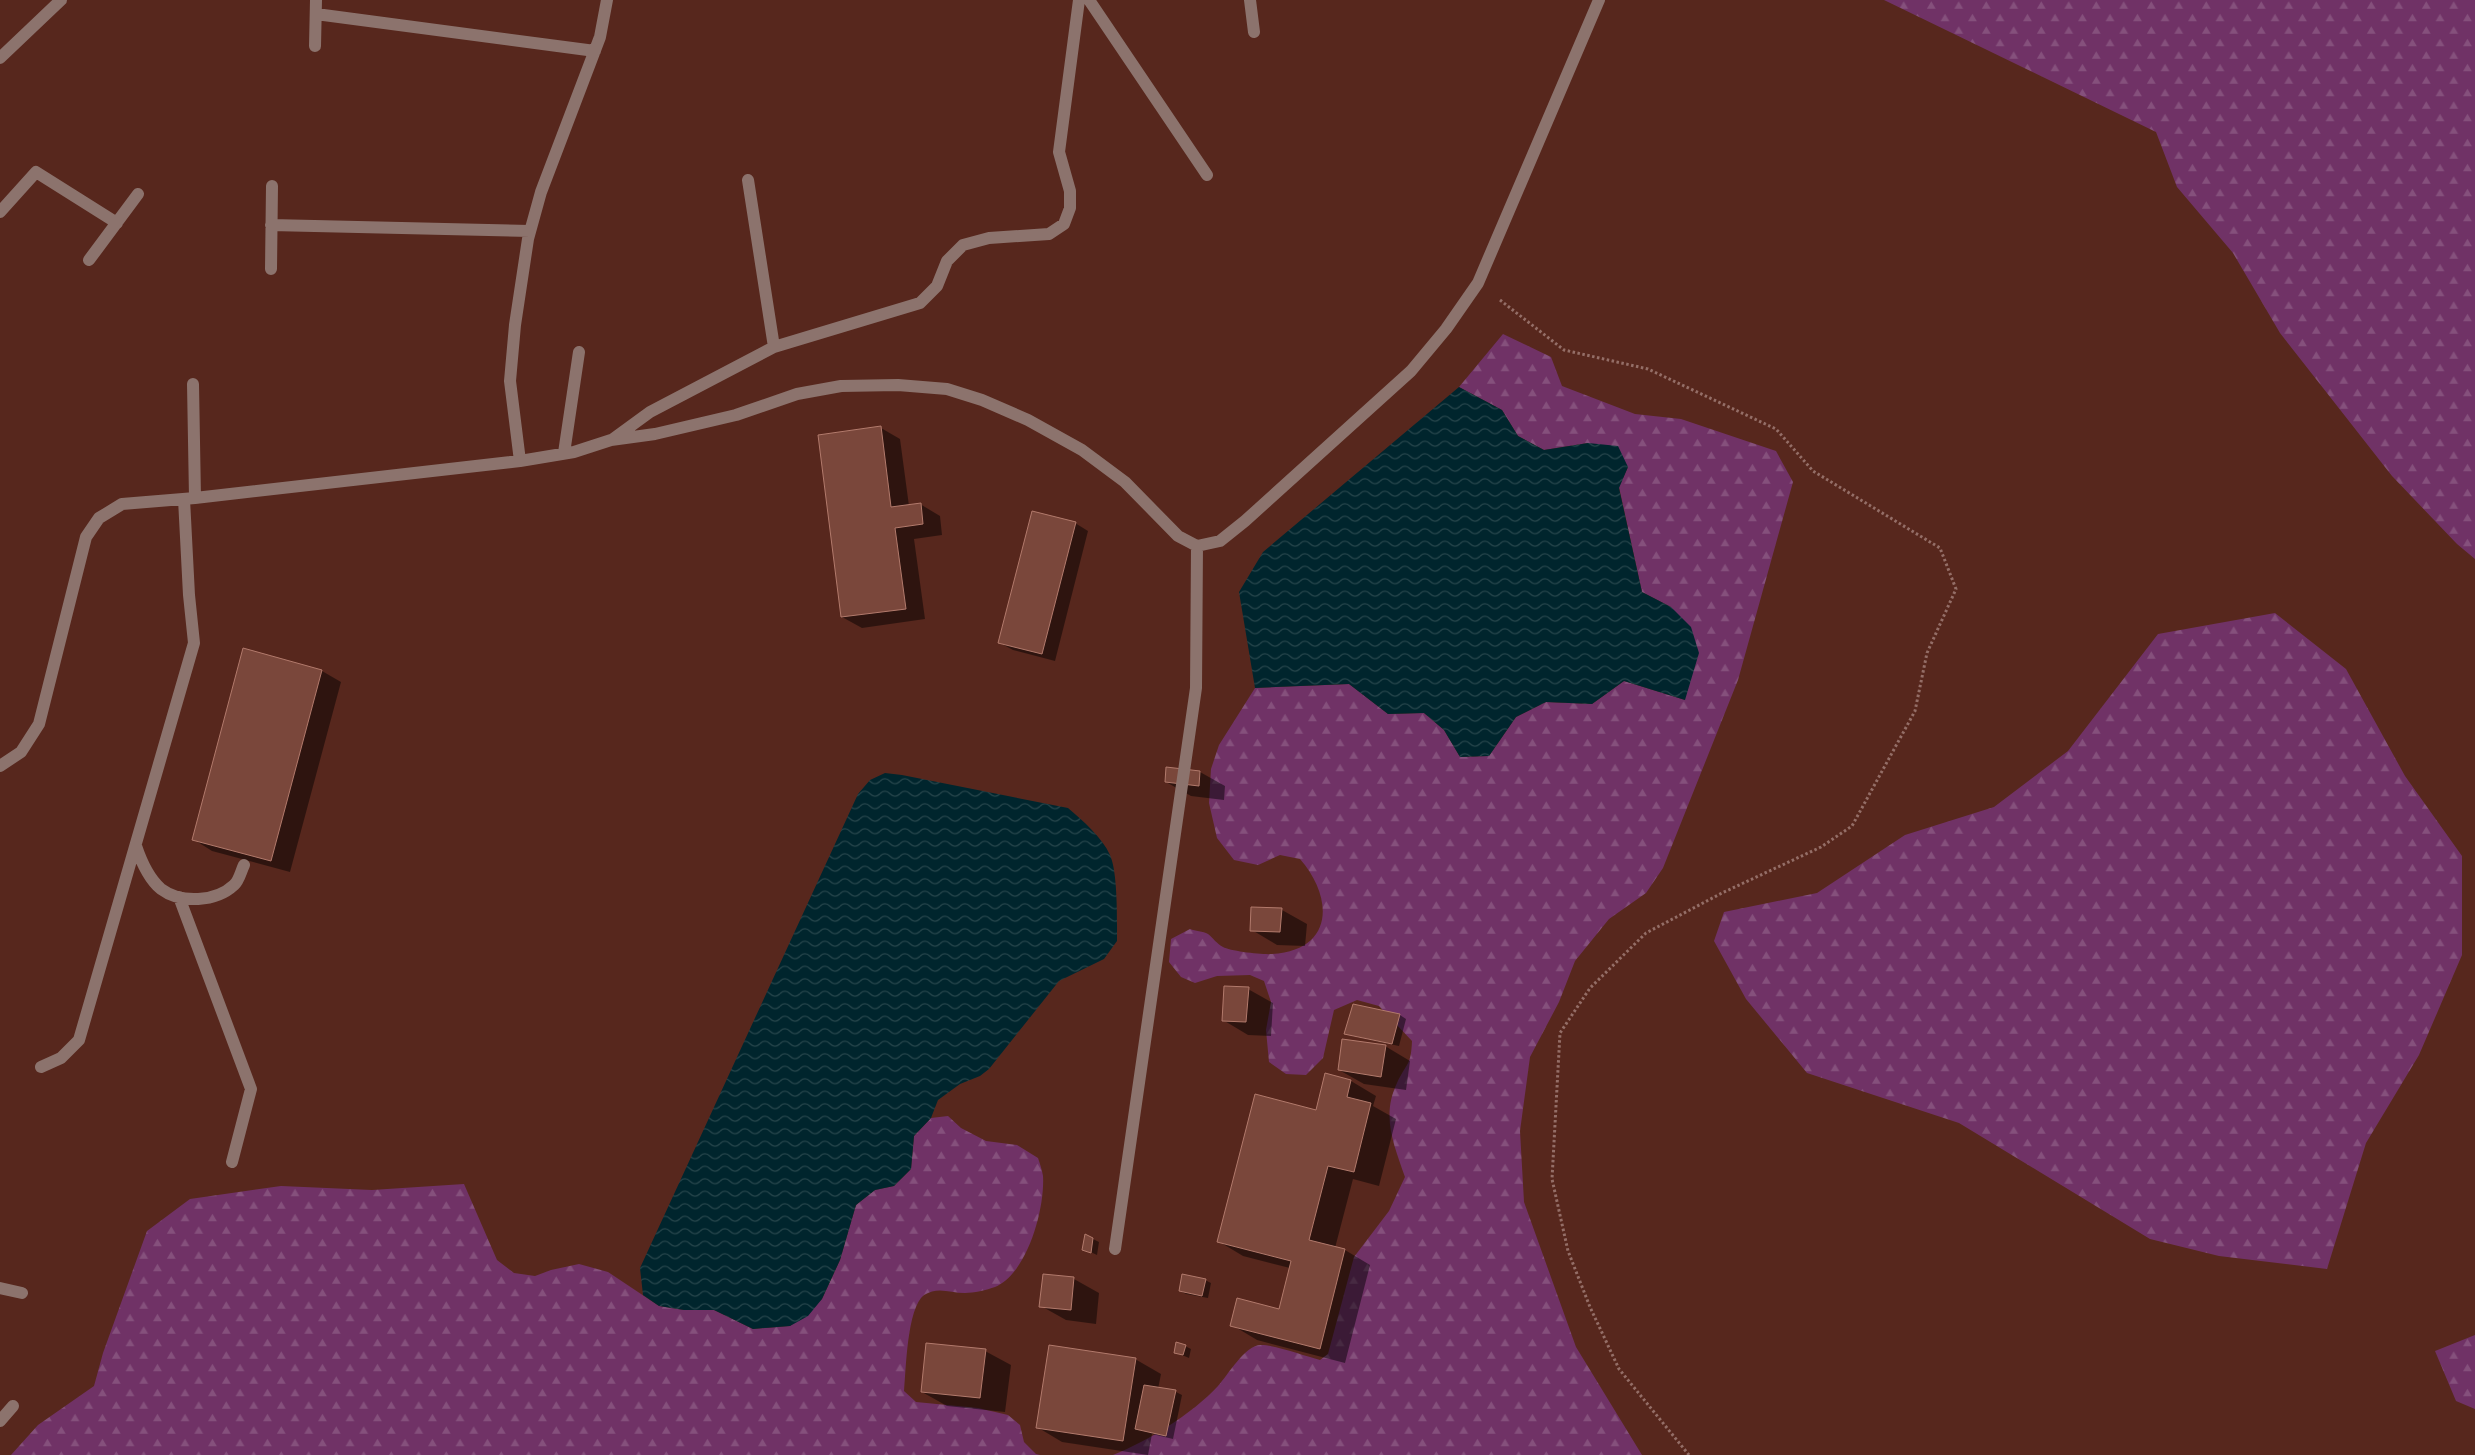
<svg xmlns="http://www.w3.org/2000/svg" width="2475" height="1455" font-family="Rubik,sans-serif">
  <defs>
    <pattern id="forest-firs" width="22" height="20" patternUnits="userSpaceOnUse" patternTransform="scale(1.25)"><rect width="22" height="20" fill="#703266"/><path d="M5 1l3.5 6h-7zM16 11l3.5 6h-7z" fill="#85507c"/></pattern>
    <pattern id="water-waves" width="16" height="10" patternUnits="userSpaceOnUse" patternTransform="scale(1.25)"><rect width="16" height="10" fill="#00252d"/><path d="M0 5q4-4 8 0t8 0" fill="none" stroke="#26454b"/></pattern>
  </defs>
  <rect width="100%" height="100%" fill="#57271d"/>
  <path fill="url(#forest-firs)" d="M1884,0H2475V559L2457,544L2392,476L2280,333L2233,253L2177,187L2156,132Z
    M1503,334L1551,357L1562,386L1635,414L1681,419L1776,451L1793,482L1738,680L1663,868L1646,893L1609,919L1575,961L1559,1002L1530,1057L1520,1131L1524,1202L1576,1347L1642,1455H1113C1148,1441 1192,1414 1218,1386C1228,1375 1245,1345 1261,1345C1275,1345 1305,1356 1320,1360L1328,1354L1354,1257L1389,1211L1405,1177C1394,1145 1381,1116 1397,1083C1407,1062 1411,1066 1412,1041L1379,1006L1357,1000L1334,1010L1323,1058L1306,1075L1286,1074L1269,1062L1266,1030L1271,1002L1264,981L1250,975L1217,976L1195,983L1181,977L1169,962L1171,939L1190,929C1195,931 1203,931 1208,934C1213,938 1217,944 1223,947C1230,951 1263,955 1272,954C1334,950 1334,898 1300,859L1280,855L1258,865L1234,860L1217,838L1209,803L1211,769L1219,745L1255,688L1349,684L1388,714L1424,713L1444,730L1460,757L1489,756L1516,717L1546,702L1592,704L1624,681L1685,700L1671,607L1642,592L1619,487L1628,467L1588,443L1544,450L1518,436L1502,410L1459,387Z
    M2275,613L2346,669L2405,776L2462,856V955L2419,1055L2366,1143L2327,1269L2219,1256L2150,1239L1959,1123L1807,1073L1746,999L1714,941L1724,912L1817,893L1905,835L1994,807L2068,751L2158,634Z
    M948,1116L961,1128L986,1141L1017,1145L1038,1158C1040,1164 1042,1170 1043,1176C1045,1208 1028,1273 995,1287C987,1290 973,1293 965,1293C950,1293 938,1286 924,1295C907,1308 906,1370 904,1391L916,1402L978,1408L1008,1415L1020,1425L1024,1442L1036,1454L1040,1455H11L38,1425L94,1386L103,1353L147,1231L190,1199L281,1186L372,1190L464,1184L497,1260L514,1273L535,1276L551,1270L579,1264L608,1272L659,1306L684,1310H714L753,1329L790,1326L822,1299L840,1260L856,1205L875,1190L894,1186L911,1169L914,1136L931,1118Z
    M2475,1335V1409L2456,1401L2435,1351Z"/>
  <path fill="url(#water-waves)" d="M1459,387L1502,410L1518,436L1544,450L1588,443L1618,446L1628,467L1619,488L1642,592L1671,607L1691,627L1699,653L1685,700L1624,681L1592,704L1546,702L1516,717L1489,756L1460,757L1444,730L1424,713L1388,714L1349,684L1255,688L1239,592L1263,552Z
    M885,773L902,775L1068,808C1083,821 1102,837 1110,855C1118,873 1117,920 1117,941L1104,959L1059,981L989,1069L980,1076L960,1084L938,1100L931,1118L914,1136L911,1169L894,1186L875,1190L856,1205L840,1260L822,1299L808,1316L790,1326L753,1329L714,1310H684L659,1306L643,1295L640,1268L858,794L870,780Z"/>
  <path fill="#0007" d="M881,428L900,439L909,506L920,504L940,516L942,535L914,539L925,619L862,628L842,617Z
    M1075,523L1088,531L1055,661L1013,650L1000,643Z
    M244,649L322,671L341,682L290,872L212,851L193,839Z
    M1200,772L1225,786L1224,800L1191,796L1166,782Z
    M1282,910L1307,924L1305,946L1277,945L1252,930Z
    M1248,989L1273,1003L1271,1036L1248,1035L1223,1020Z
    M1354,1006L1400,1015L1406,1019L1399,1046L1352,1036L1346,1033Z
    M1385,1046L1410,1061L1406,1090L1364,1084L1339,1070Z
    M1326,1075L1351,1081L1376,1096L1373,1106L1396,1119L1379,1186L1353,1179L1335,1248L1345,1250L1370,1265L1345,1363L1257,1340L1232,1325L1279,1311L1290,1268L1243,1256L1218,1241L1316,1111Z
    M1093,1239L1099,1242L1097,1255L1084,1249Z
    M1044,1275L1074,1279L1099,1293L1096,1324L1066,1320L1041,1306Z
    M1205,1280L1211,1283L1208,1298L1186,1294L1180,1291Z
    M1185,1346L1191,1349L1189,1358L1175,1352Z
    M985,1351L1011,1365L1005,1412L947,1406L922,1392Z
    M1135,1359L1161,1374L1158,1389L1176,1392L1182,1395L1173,1439L1152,1434L1148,1455L1062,1442L1037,1427Z"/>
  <path fill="#7a473b" stroke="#b27a6c" d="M881,426L891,507L921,503L923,524L895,528L906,609L841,617L818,435Z
    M1032,511L1076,522L1042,654L998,643Z
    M243,648L322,670L271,861L192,840Z
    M1166,767L1200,771L1199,786L1165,782Z
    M1251,907L1282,908L1280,932L1250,931Z
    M1224,986L1249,987L1246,1022L1222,1021Z
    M1353,1004L1400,1014L1392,1044L1344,1034Z
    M1342,1039L1386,1045L1381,1077L1338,1070Z
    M1325,1073L1351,1080L1347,1097L1371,1103L1354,1172L1328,1166L1309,1240L1345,1249L1320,1349L1230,1326L1237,1298L1279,1309L1291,1261L1217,1242L1255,1094L1316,1110Z
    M1085,1234L1093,1238L1091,1253L1082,1250Z
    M1043,1274L1074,1277L1071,1310L1039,1307Z
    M1182,1274L1206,1279L1202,1296L1179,1291Z
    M1176,1342L1186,1345L1183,1355L1174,1353Z
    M926,1343L986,1349L980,1398L921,1392Z
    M1049,1345L1136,1358L1123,1441L1036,1428Z
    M1144,1385L1176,1390L1166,1436L1135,1429Z"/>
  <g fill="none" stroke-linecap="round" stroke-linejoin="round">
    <path stroke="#946e67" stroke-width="3" stroke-dasharray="2.5 2.5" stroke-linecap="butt" d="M1500,300L1564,350L1648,369L1776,429L1813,471L1940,548L1956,589L1927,653L1915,711L1852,826L1821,847L1722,893L1646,933L1590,988L1560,1033L1552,1179L1568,1251L1590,1307L1619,1369L1689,1455"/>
    <path stroke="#8c736d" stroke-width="12" d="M1089,0L1207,175
      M1250,0L1254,32
      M316,14L595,51
      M315,46L316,0
      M0,58L61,0
      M748,180L774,347
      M0,212L36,172L117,223
      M271,225L530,231
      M89,260L138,194
      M271,269L272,186
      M193,384L195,498
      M613,439L650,412L774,347L920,303L937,286L947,261L963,245L989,238L1049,234L1064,224L1070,208V191L1059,152L1079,0
      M564,453L579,352
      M520,461L510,381L515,325L528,239L541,192L600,37L607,0
      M0,766L21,752L39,724L86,537L99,518L122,504L195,498L520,461L574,452L611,440L655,434L736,415L797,394L841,386L898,385L947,389L982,400L1028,420L1082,450L1125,482L1178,536L1197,546L1220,541L1245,521L1411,371L1446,329L1478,283L1599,0
      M136,846C141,861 148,878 161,889C181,904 216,902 234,885C239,881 241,871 244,865
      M179,897L251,1089L232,1162
      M41,1067L61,1058L79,1040L194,643L189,595L184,499
      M1115,1249L1196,688L1197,546
      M0,1288L22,1293
      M0,1421L13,1406"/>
  </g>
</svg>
